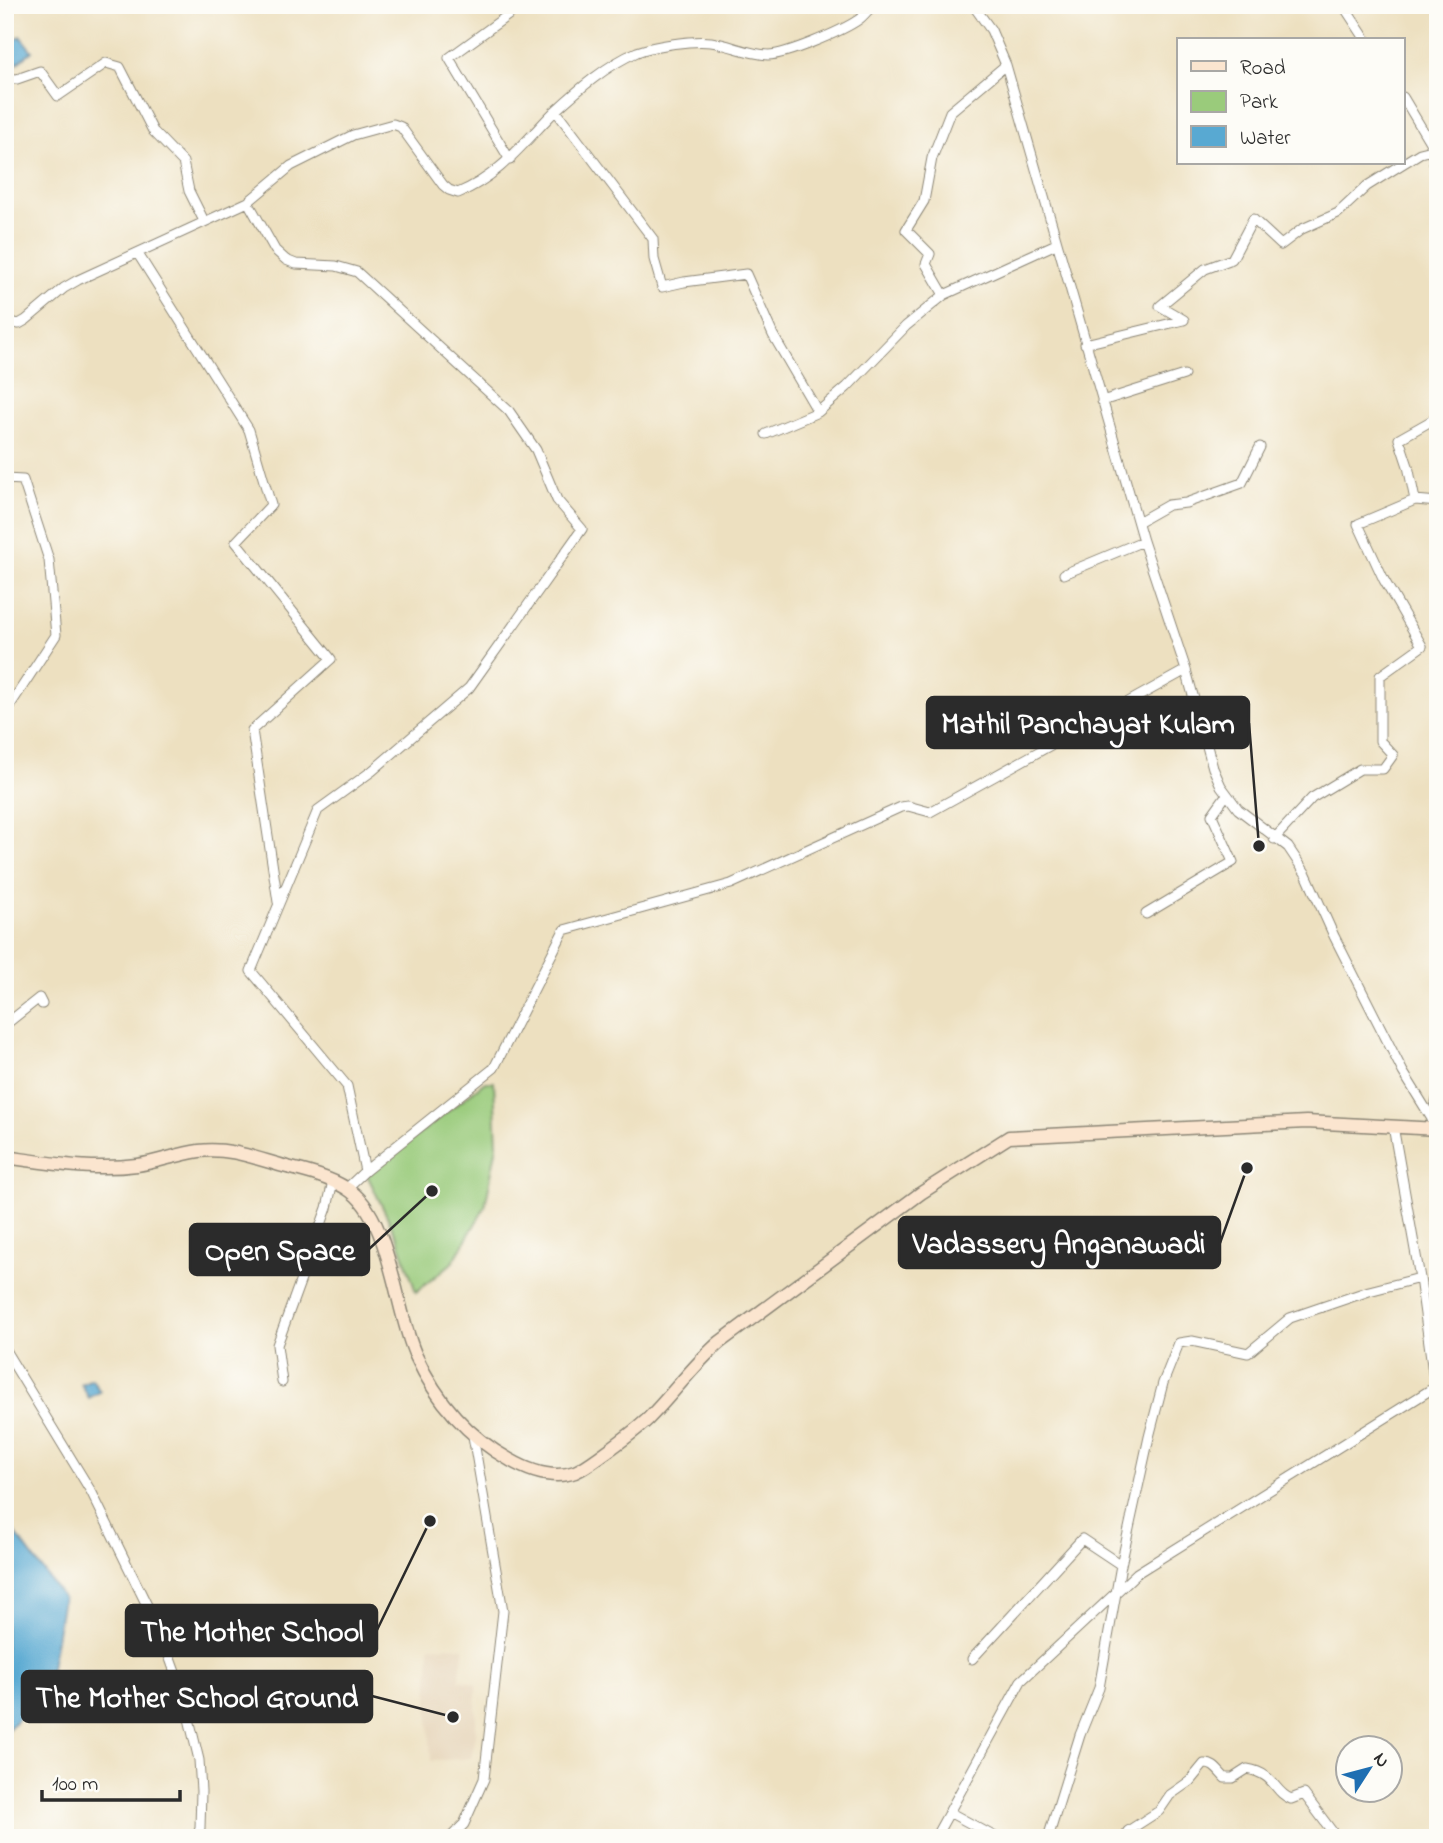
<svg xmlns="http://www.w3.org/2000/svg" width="1443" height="1843" font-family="'Indie Flower',sans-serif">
  <rect width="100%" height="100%" fill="#fdfcf7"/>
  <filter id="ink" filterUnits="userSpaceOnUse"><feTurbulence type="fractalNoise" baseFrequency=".0143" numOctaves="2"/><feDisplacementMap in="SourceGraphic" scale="14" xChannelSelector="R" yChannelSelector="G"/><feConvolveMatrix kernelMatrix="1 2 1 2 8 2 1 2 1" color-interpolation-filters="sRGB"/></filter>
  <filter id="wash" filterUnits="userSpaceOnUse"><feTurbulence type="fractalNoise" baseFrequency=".00686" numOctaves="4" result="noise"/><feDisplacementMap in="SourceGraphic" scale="28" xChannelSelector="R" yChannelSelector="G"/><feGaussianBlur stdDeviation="1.57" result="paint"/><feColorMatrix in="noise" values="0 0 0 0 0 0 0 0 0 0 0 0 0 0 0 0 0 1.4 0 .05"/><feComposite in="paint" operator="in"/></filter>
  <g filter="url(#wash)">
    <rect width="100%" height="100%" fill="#ede0c0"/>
    <path fill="#e4d1b4" d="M430,1646L464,1647L459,1680L476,1684V1735L471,1758L431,1761L428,1700Z"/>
    <path fill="#9acb7b" stroke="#627b53" stroke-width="2" d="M485,1082H494L497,1145L485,1207L453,1262L416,1292L398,1239L367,1175Z"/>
    <path fill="#58a9d2" stroke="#426a7e" stroke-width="2" d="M20,36L32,51L15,65L5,52V47Z
      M92,1379L100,1392L89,1398L81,1384Z
      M5,1519L63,1598L48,1685L5,1733Z"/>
  </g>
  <g filter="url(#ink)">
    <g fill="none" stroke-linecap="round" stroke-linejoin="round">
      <defs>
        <path id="street" d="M973,5L991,30L1006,65L1143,541L1186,670L1213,768L1221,786L1238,809L1288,847L1306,874L1334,936L1403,1072L1432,1119
          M1343,5L1366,40
          M5,78L17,79L40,71L58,96L106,63L120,67L153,131L183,162L189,191L204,221
          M1403,97L1431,144L1438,187
          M556,111L653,239L654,259L662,287L684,282L746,274L773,335L818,412
          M510,160L449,58L522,5
          M248,202L275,250L286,260L296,264L336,266L357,272L509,411L536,450L557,500L582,529L469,688L372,771L318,810L251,971L347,1086L365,1171
          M138,254L249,430L271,505L236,542L331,659L252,730L278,902
          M944,295L1056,244
          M5,321L19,324L26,320L64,288L78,280L248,202L291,166L353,135L393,124L401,127L443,185L449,190L458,193C500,176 524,142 555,111C579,89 607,65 637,52C656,45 692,40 711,42C731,45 748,54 768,55C786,55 842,31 858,20C863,17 868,10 873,5
          M1085,344L1184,320L1160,306L1205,269L1232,259L1253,219L1281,245L1302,229L1338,213L1367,186L1399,166L1420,153L1432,150
          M1102,401L1184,375
          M766,434L818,412L847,387L906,326L944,295L926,264L930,254L906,230L924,201L932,158L950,112L1006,65
          M5,479L23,480L49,560L56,635L5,713
          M1415,500L1408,466L1399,439L1438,417
          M1138,522L1168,505L1186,503L1242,483L1260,447
          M1064,574L1143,541
          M1274,839L1312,798L1360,769H1383L1393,755L1380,741V676L1422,646L1384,580L1358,524L1415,500L1438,502
          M1146,914L1233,862L1212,815L1227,794
          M5,1025L39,998L42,1004
          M1432,1120L1438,1095
          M347,1188L365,1171L494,1068L564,930L731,884L901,807L908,806L930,812L1186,670
          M5,1350L92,1493L161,1634L183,1694L199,1760L201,1791L200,1828L197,1838
          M282,1382L277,1345L327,1208L333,1181
          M1435,1387L1438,1405
          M972,1659L1082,1539L1121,1565
          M949,1812L997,1838
          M450,1838L464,1824L484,1779L503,1611L473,1436
          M935,1838L1021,1681L1137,1573L1435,1387L1420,1278L1393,1126
          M1048,1838L1080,1735L1099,1688L1121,1565L1149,1437L1163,1383L1179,1343L1192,1341L1248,1353L1290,1318L1369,1291L1420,1278
          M1125,1838L1128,1831L1159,1811L1170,1795L1190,1781L1204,1764C1214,1763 1218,1771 1225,1778H1233L1247,1769C1276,1774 1273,1792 1291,1799L1304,1794L1337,1838"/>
        <path id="secondary" d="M5,1157C49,1163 93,1171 137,1165C158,1162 178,1154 199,1151C230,1147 257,1159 287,1167C307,1172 328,1177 346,1188C391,1214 395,1312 416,1356C436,1400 468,1437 510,1460C529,1471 552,1480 575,1472C586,1467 596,1459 606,1452C620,1442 635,1431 648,1419C673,1394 693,1365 720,1342L921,1193L1009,1137L1306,1122L1438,1129"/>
      </defs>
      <use href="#street" stroke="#8c8676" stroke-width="11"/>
      <use href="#secondary" stroke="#8c8676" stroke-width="15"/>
      <use href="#street" stroke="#fff" stroke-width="9"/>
      <use href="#secondary" stroke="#fbe5cf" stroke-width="12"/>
    </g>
  </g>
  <path fill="none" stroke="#2b2b2b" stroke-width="2.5" d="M1259 846L1249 723M1247 1168L1220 1243M432 1191L369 1249M430 1521L377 1630M453 1717L372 1696"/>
  <g fill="#2b2b2b" stroke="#fdfcf7" stroke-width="2.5">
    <circle cx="1259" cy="846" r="7"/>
    <circle cx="1247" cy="1168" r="7"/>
    <circle cx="432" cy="1191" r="7"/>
    <circle cx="430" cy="1521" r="7"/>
    <circle cx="453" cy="1717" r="7"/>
  </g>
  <g fill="#2b2b2b" stroke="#2b2b2b" stroke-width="2.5">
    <rect x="927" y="697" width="322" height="51" rx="7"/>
    <rect x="899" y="1217" width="321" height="51" rx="7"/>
    <rect x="190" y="1224" width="179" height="51" rx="7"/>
    <rect x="126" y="1605" width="251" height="51" rx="7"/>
    <rect x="22" y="1671" width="350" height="51" rx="7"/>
  </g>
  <g font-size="30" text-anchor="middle" font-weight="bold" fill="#fff">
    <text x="1088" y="733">Mathil Panchayat Kulam</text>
    <text x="1059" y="1253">Vadassery Anganawadi</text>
    <text x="280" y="1260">Open Space</text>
    <text x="252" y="1641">The Mother School</text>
    <text x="197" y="1707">The Mother School Ground</text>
  </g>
  <rect width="1443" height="1843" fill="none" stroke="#fdfcf7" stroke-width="28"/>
  <rect x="1177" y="38" width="228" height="126" fill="#fdfcf7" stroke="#a9a8a5" stroke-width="2"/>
  <rect x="1191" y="61" width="35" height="10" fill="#fbe5cf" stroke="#a9a8a5" stroke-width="2"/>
  <text x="1240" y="74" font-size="21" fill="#2b2b2b">Road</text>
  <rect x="1191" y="91" width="35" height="21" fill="#9acb7b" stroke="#a9a8a5" stroke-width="2"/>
  <text x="1240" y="108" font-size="21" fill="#2b2b2b">Park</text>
  <rect x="1191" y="126" width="35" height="21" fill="#58a9d2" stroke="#a9a8a5" stroke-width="2"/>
  <text x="1240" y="144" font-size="21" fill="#2b2b2b">Water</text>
  <g transform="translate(1369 1769) rotate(54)"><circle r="33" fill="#fdfcf7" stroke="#a9a8a5" stroke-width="2"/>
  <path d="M0-5L12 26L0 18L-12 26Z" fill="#1f6fb2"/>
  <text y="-10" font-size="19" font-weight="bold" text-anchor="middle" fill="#2b2b2b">N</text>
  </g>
  <path d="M42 1790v10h138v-10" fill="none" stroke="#2b2b2b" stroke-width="3.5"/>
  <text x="52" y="1790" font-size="21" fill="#2b2b2b" stroke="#fdfcf7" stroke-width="5" paint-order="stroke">100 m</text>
</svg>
